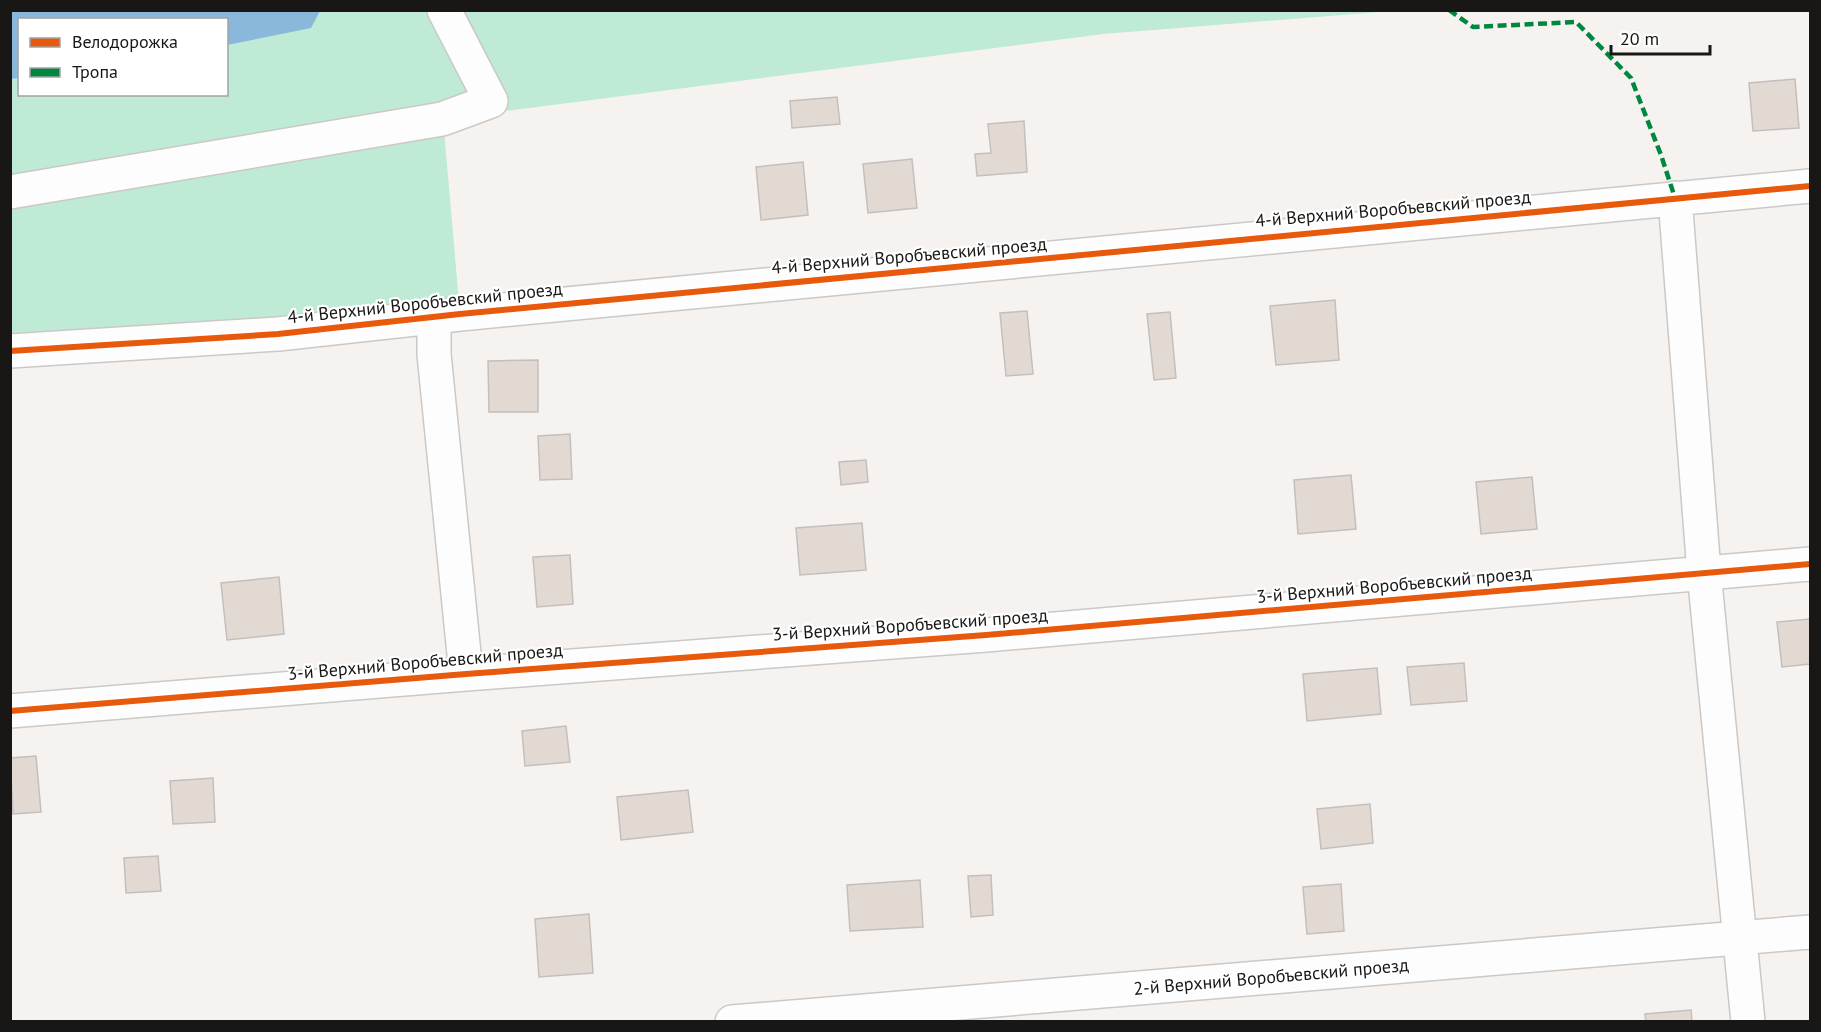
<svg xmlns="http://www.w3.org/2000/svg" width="1821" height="1032" font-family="'PT Sans',sans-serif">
  <rect width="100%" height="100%" fill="#f5f2f0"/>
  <path fill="#bfead5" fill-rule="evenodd" d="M11,11H1392L1103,34L443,119L460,314L11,351ZM20,20H226V94H20Z"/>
  <path fill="#8ab8da" d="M10,11L11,10L320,11L311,28L227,45L226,20H20L19,78L11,79Z"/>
  <path fill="#e2d9d3" stroke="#c2bfbe" stroke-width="1.5" d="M1795,79L1799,128L1753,131L1749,83Z
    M837,97L840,124L792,128L790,101Z
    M1024,121L1027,172L977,176L975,154L991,153L988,124Z
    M912,159L917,208L868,213L863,164Z
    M803,162L808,215L761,220L756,167Z
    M1335,300L1339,360L1276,365L1270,306Z
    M1027,311L1033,374L1006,376L1000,313Z
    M1170,312L1176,378L1154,380L1147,314Z
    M538,360V412H489L488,361Z
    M570,434L572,479L540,480L538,436Z
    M866,460L868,482L841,485L839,462Z
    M1351,475L1356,529L1298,534L1294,480Z
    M1532,477L1537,529L1481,534L1476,482Z
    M862,523L866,570L800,575L796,528Z
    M570,555L573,604L537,607L533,557Z
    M279,577L284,634L227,640L221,583Z
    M1810,619V664L1782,667L1777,622Z
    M1464,663L1467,701L1411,705L1407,667Z
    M1377,668L1381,714L1307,721L1303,674Z
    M566,726L570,762L525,766L522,731Z
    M36,756L41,812L13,814L10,758Z
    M213,778L215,822L173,824L170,781Z
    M688,790L693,832L621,840L617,797Z
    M1370,804L1373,843L1321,849L1317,809Z
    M158,856L161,891L126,893L124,858Z
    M991,875L993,915L971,917L968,876Z
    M920,880L923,927L850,931L847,885Z
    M1341,884L1344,931L1307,934L1303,887Z
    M589,914L593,973L539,977L535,919Z
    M1691,1010L1692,1022H1646L1645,1014Z"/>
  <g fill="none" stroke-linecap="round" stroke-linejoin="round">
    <defs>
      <path id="minor" d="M10,192L442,119L491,101L444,10
        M1675,198L1704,572L1748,1022
        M434,316V354L466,674
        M10,351L278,334L460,314L1810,186
        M10,711L466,674L986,635L1810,564
        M732,1022L1810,932"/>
    </defs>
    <use href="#minor" stroke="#cbc9c7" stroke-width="36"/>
    <use href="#minor" stroke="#fefdfd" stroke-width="33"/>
    <path stroke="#00873e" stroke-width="4.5" stroke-dasharray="9 4.5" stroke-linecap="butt" d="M1449,10L1473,27L1576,22L1631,78L1661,155L1675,198"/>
    <defs>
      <path id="cycleway" d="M10,351L278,334L460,314L1810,186
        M10,711L466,674L986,635L1810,564"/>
    </defs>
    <use href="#cycleway" stroke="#fff" stroke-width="10"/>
    <use href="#cycleway" stroke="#e8590c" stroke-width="6"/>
  </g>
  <g text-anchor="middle" stroke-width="4.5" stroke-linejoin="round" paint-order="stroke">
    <g font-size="18" fill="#181716" stroke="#fff">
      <text transform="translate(1393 209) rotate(-5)" y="6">4-й Верхний Воробъевский проезд</text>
      <text transform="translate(909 256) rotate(-5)" y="6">4-й Верхний Воробъевский проезд</text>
      <text transform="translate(425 303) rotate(-6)" y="6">4-й Верхний Воробъевский проезд</text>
      <text transform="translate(1394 585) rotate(-5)" y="6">3-й Верхний Воробъевский проезд</text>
      <text transform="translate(910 625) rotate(-4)" y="6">3-й Верхний Воробъевский проезд</text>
      <text transform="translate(425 662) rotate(-5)" y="6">3-й Верхний Воробъевский проезд</text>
      <text transform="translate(1271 977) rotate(-5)" y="6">2-й Верхний Воробъевский проезд</text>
    </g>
  </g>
  <rect width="1821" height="1032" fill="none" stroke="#181716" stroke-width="24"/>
  <rect x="18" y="18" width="210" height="78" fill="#ffffff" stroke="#a3a2a2" stroke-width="1.5"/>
  <rect x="30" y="38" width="30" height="9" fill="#e8590c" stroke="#a3a2a2" stroke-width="1.5"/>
  <text x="72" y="48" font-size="18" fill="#181716">Велодорожка</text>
  <rect x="30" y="68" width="30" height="9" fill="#00873e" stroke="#a3a2a2" stroke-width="1.5"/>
  <text x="72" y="78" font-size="18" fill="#181716">Тропа</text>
  <path d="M1611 45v9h99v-9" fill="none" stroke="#181716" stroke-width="3"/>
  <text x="1620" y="45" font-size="18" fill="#181716" stroke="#ffffff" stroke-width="4.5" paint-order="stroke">20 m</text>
</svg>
